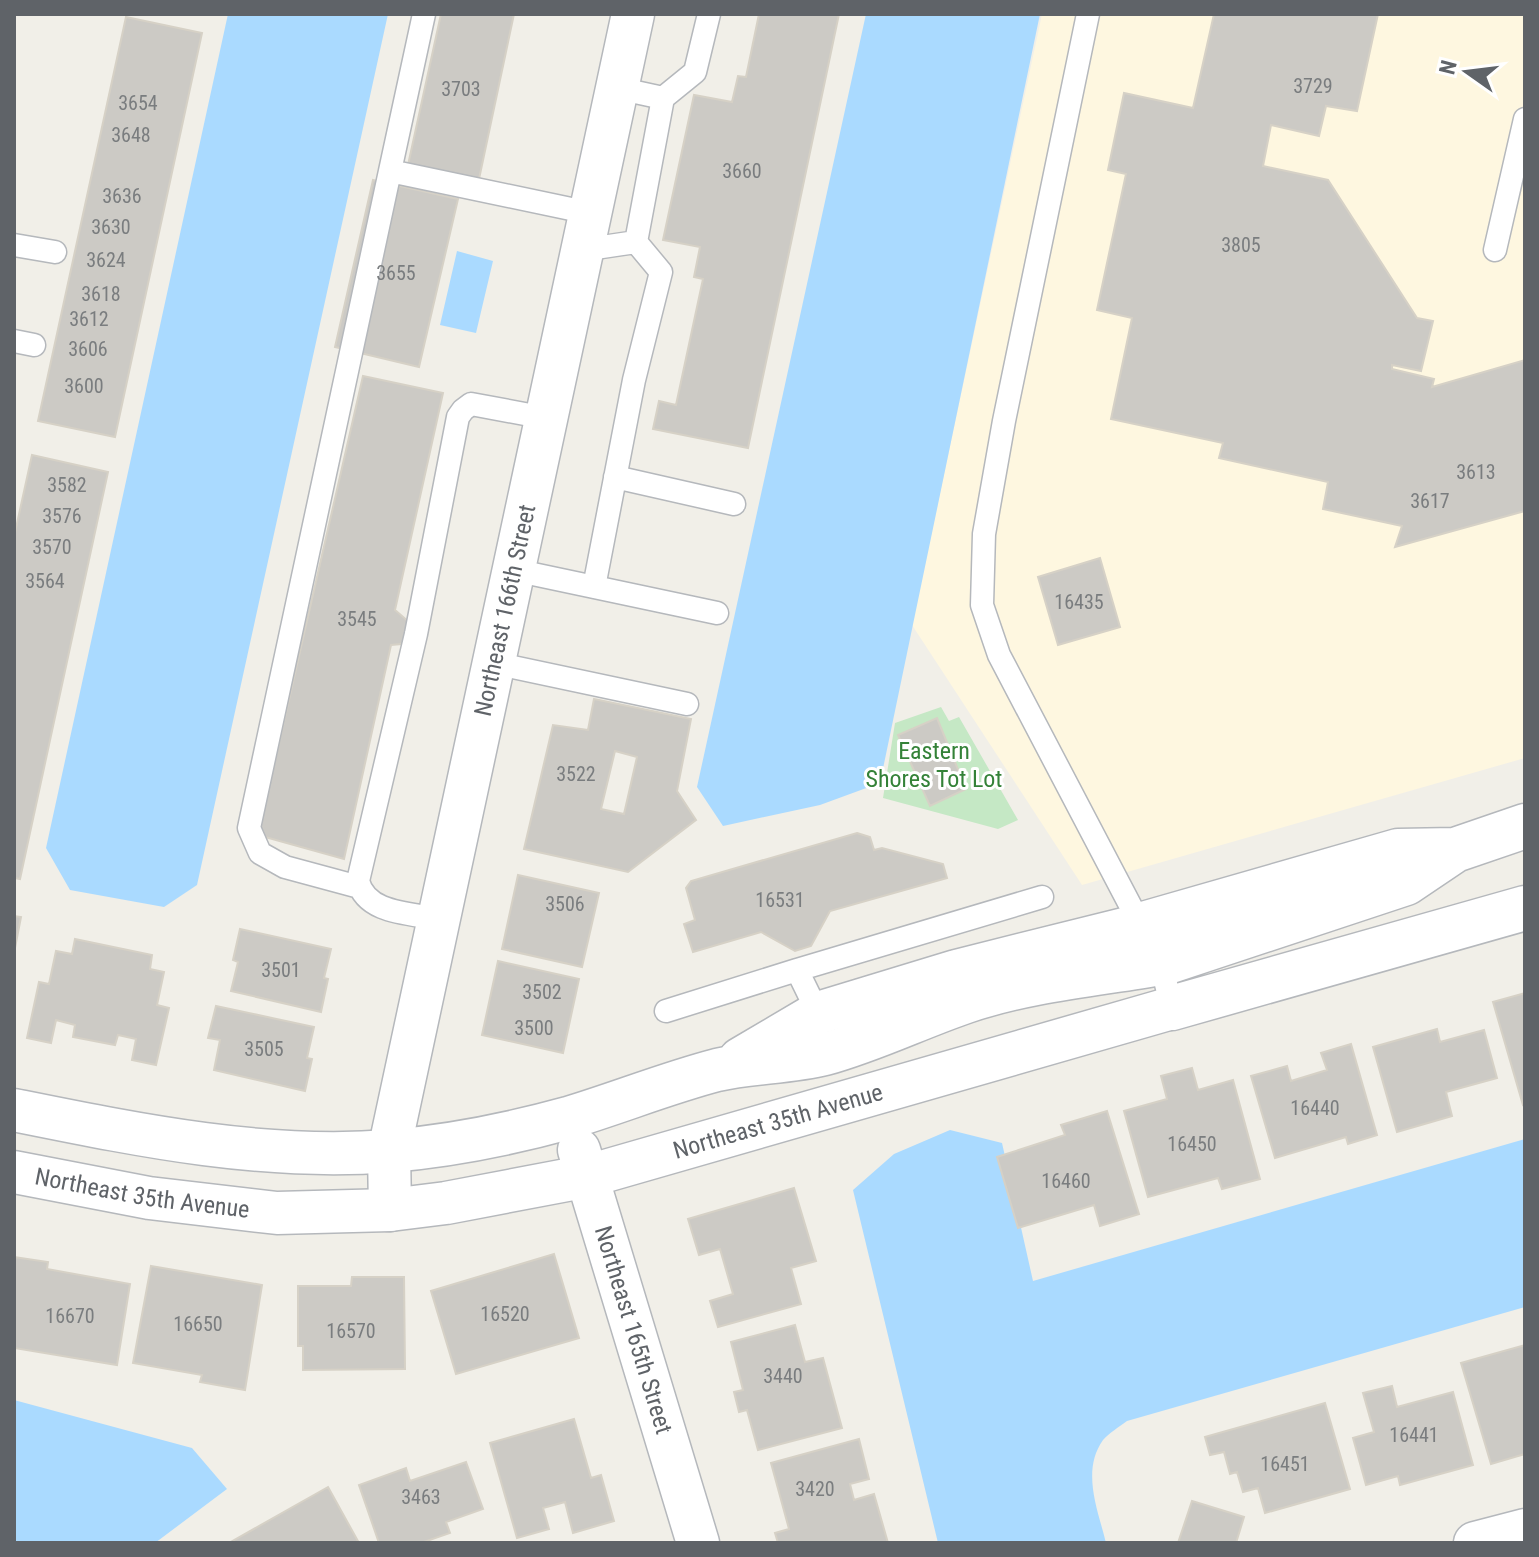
<svg xmlns="http://www.w3.org/2000/svg" width="1539" height="1557" font-family="'Roboto Condensed',sans-serif">
  <rect width="100%" height="100%" fill="#f1efe8"/>
  <path fill="#fef7e0" d="M1042,14H1525V758L1082,885L912,625Z"/>
  <path fill="#c5e8c5" d="M941,707L949,721L959,717L1018,820L998,829L883,798L895,723Z"/>
  <path fill="#aadaff" d="M228,14H388L197,885L164,907L70,890L46,848Z
    M866,14H1040L880,783L820,805L723,826L697,787Z
    M457,251L493,261L476,333L440,325Z
    M950,1130L1002,1143L1033,1281L1525,1139V1307L1127,1421C1119,1427 1109,1433 1103,1440C1081,1471 1098,1510 1106,1543H938L853,1190L894,1154Z
    M14,1400L192,1448L227,1489L155,1543H14Z"/>
  <path fill="#cccac5" stroke="#d6d1c6" stroke-width="2" fill-rule="evenodd" d="M441,14H514L479,179L408,165Z
    M759,14H839L748,448L653,429L659,401L676,405L703,279L694,277L700,247L663,240L694,95L732,102L738,76L746,77Z
    M1214,14H1378L1357,111L1326,106L1319,136L1271,125L1263,166L1328,180L1417,318L1433,321L1421,371L1392,365V369L1434,379L1432,387L1525,360V511L1395,547L1402,526L1323,509L1328,482L1219,458L1223,443L1111,419L1132,318L1097,310L1126,174L1108,170L1124,93L1193,108Z
    M126,17L202,33L115,437L38,421Z
    M373,180L458,199L419,367L335,347Z
    M363,376L443,393L395,610L416,628L412,643L391,645L344,859L258,835Z
    M32,455L108,472L20,879L14,878V537Z
    M1100,558L1120,627L1058,645L1038,577Z
    M594,699L691,719L677,791L696,820L628,872L524,849L553,725L588,730ZM615,751L637,757L624,814L601,809Z
    M937,718L966,789L930,806L898,735Z
    M857,833L870,837L874,850L882,848L943,864L947,878L830,911L811,946L795,951L761,932L693,952L684,924L695,920L686,888L691,881Z
    M518,875L599,893L582,967L502,949Z
    M14,916L21,917L14,953Z
    M240,929L331,949L324,978L328,979L321,1012L231,991L238,962L233,960Z
    M75,939L152,955L150,969L164,972L157,1005L169,1008L156,1065L132,1060L136,1039L118,1035L115,1045L73,1037L75,1025L56,1020L51,1043L27,1038L39,982L49,984L56,951L72,954Z
    M498,961L579,979L563,1053L482,1035Z
    M1525,993V1104L1523,1105L1493,1002Z
    M216,1006L314,1027L307,1058L312,1059L305,1091L214,1070L220,1040L208,1038Z
    M1437,1029L1440,1042L1484,1030L1497,1078L1446,1092L1452,1116L1397,1132L1373,1047Z
    M1351,1044L1377,1135L1348,1144L1346,1137L1275,1158L1251,1076L1287,1066L1291,1081L1327,1070L1321,1053Z
    M1192,1068L1198,1090L1233,1080L1260,1179L1222,1189L1218,1178L1148,1197L1124,1111L1167,1099L1161,1076Z
    M1107,1111L1139,1214L1100,1226L1094,1205L1018,1228L997,1157L1065,1135L1061,1125Z
    M794,1188L816,1261L791,1268L801,1304L718,1327L710,1301L733,1294L720,1249L699,1255L688,1219Z
    M554,1254L579,1338L456,1374L431,1291Z
    M14,1257L48,1262L47,1269L130,1284L117,1365L14,1348Z
    M151,1266L262,1285L245,1390L200,1382L202,1375L133,1363Z
    M352,1277H404L405,1369L303,1370V1346H298V1286H351Z
    M795,1325L805,1362L823,1358L842,1428L758,1450L747,1410L739,1412L734,1392L743,1390L731,1342Z
    M1525,1345V1454L1491,1464L1461,1363Z
    M1392,1386L1397,1407L1453,1392L1473,1465L1400,1485L1398,1476L1366,1485L1353,1438L1374,1432L1363,1393Z
    M1325,1403L1350,1489L1265,1513L1258,1488L1243,1492L1237,1472L1230,1474L1224,1452L1210,1455L1205,1437Z
    M574,1419L591,1478L601,1475L614,1521L573,1533L565,1502L543,1508L549,1529L517,1538L490,1443Z
    M859,1439L869,1479L850,1484L854,1500L874,1494L888,1543H778L775,1533L789,1529L771,1463Z
    M466,1462L483,1509L446,1522L450,1533L421,1543H379L359,1485L406,1468L410,1481Z
    M328,1487L359,1543H229Z
    M1192,1501L1244,1517L1236,1543H1178Z"/>
  <g fill="none" stroke-linecap="round" stroke-linejoin="round">
    <defs>
      <path id="service" d="M424,14L390,171L590,213
        M1088,14L1004,421L984,534L982,605L999,655L1161,964L1172,1008
        M617,88L663,98
        M14,245L55,252
        M582,250L636,242L663,98L695,72L709,14
        M1495,250L1525,119
        M14,341L34,345
        M615,477L734,504
        M514,570L717,613
        M594,587L634,380L661,272L636,242
        M494,663L687,704
        M359,887L285,867L260,853L249,828L390,171
        M439,919C410,913 366,914 358,881L416,634L458,417L463,410L471,404L546,418
        M797,970L1042,897
        M666,1011L797,970L818,1013"/>
      <g id="minor">
        <path d="M740,1059L818,1013L956,971L1140,925"/>
        <path d="M14,1110C138,1135 263,1161 390,1151C450,1146 510,1134 568,1118C618,1103 667,1083 717,1070C752,1062 790,1063 825,1054C873,1041 919,1018 966,1002C1028,981 1097,975 1161,964"/>
        <path id="s1" d="M579,1150L698,1543"/>
        <path id="s2" d="M14,1172L149,1198L277,1213L390,1210L446,1203L588,1176L1172,1008"/>
        <path id="s3" d="M390,1210L389,1151L633,14"/>
        <path d="M1475,1543L1525,1530"/>
      </g>
      <path id="tertiary" d="M1140,925L1398,851L1455,850
        M1161,964L1406,883L1455,850L1525,826
        M1172,1008L1525,908"/>
    </defs>
    <use href="#service" stroke="#b5b8bc" stroke-width="25"/>
    <use href="#minor" stroke="#b5b8bc" stroke-width="45"/>
    <use href="#tertiary" stroke="#b5b8bc" stroke-width="47"/>
    <use href="#service" stroke="#fff" stroke-width="22"/>
    <use href="#minor" stroke="#fff" stroke-width="42"/>
    <use href="#tertiary" stroke="#fff" stroke-width="44"/>
  </g>
  <g text-anchor="middle" stroke-width="6" stroke-linejoin="round" paint-order="stroke">
    <g font-size="20" fill="#7a7d7f">
      <text x="1313" y="93">3729</text>
      <text x="461" y="96">3703</text>
      <text x="138" y="110">3654</text>
      <text x="131" y="142">3648</text>
      <text x="742" y="178">3660</text>
      <text x="122" y="203">3636</text>
      <text x="111" y="234">3630</text>
      <text x="1241" y="252">3805</text>
      <text x="106" y="267">3624</text>
      <text x="396" y="280">3655</text>
      <text x="101" y="301">3618</text>
      <text x="89" y="326">3612</text>
      <text x="88" y="356">3606</text>
      <text x="84" y="393">3600</text>
      <text x="1476" y="479">3613</text>
      <text x="67" y="492">3582</text>
      <text x="1430" y="508">3617</text>
      <text x="62" y="523">3576</text>
      <text x="52" y="554">3570</text>
      <text x="45" y="588">3564</text>
      <text x="1079" y="609">16435</text>
      <text x="357" y="626">3545</text>
      <text x="576" y="781">3522</text>
      <text x="780" y="907">16531</text>
      <text x="565" y="911">3506</text>
      <text x="281" y="977">3501</text>
      <text x="542" y="999">3502</text>
      <text x="534" y="1035">3500</text>
      <text x="264" y="1056">3505</text>
      <text x="1315" y="1115">16440</text>
      <text x="1192" y="1151">16450</text>
      <text x="1066" y="1188">16460</text>
      <text x="505" y="1321">16520</text>
      <text x="70" y="1323">16670</text>
      <text x="198" y="1331">16650</text>
      <text x="351" y="1338">16570</text>
      <text x="783" y="1383">3440</text>
      <text x="1414" y="1442">16441</text>
      <text x="1285" y="1471">16451</text>
      <text x="815" y="1496">3420</text>
      <text x="421" y="1504">3463</text>
    </g>
    <g font-size="24" fill="#5f6368" stroke="#fff">
      <text dy="8" stroke="none"><textPath href="#s3" startOffset="612">Northeast 166th Street</textPath></text>
      <text dy="8" stroke="none"><textPath href="#s2" startOffset="778">Northeast 35th Avenue</textPath></text>
      <text dy="8" stroke="none"><textPath href="#s2" startOffset="130">Northeast 35th Avenue</textPath></text>
      <text dy="8" stroke="none"><textPath href="#s1" startOffset="188">Northeast 165th Street</textPath></text>
    </g>
    <g font-size="24" fill="#348238" stroke="#fff">
      <text x="934" y="759">Eastern<tspan x="934" dy="28">Shores Tot Lot</tspan></text>
    </g>
  </g>
  <rect width="1539" height="1557" fill="none" stroke="#5f6368" stroke-width="32"/>
  <g transform="translate(1467 72) rotate(284)" stroke="#ffffff" stroke-width="6" paint-order="stroke">
  <path d="M0-6L14 30L0 20L-14 30Z" fill="#5f6368"/>
  <text y="-12" font-size="22" font-weight="bold" text-anchor="middle" fill="#5f6368">N</text>
  </g>
</svg>
